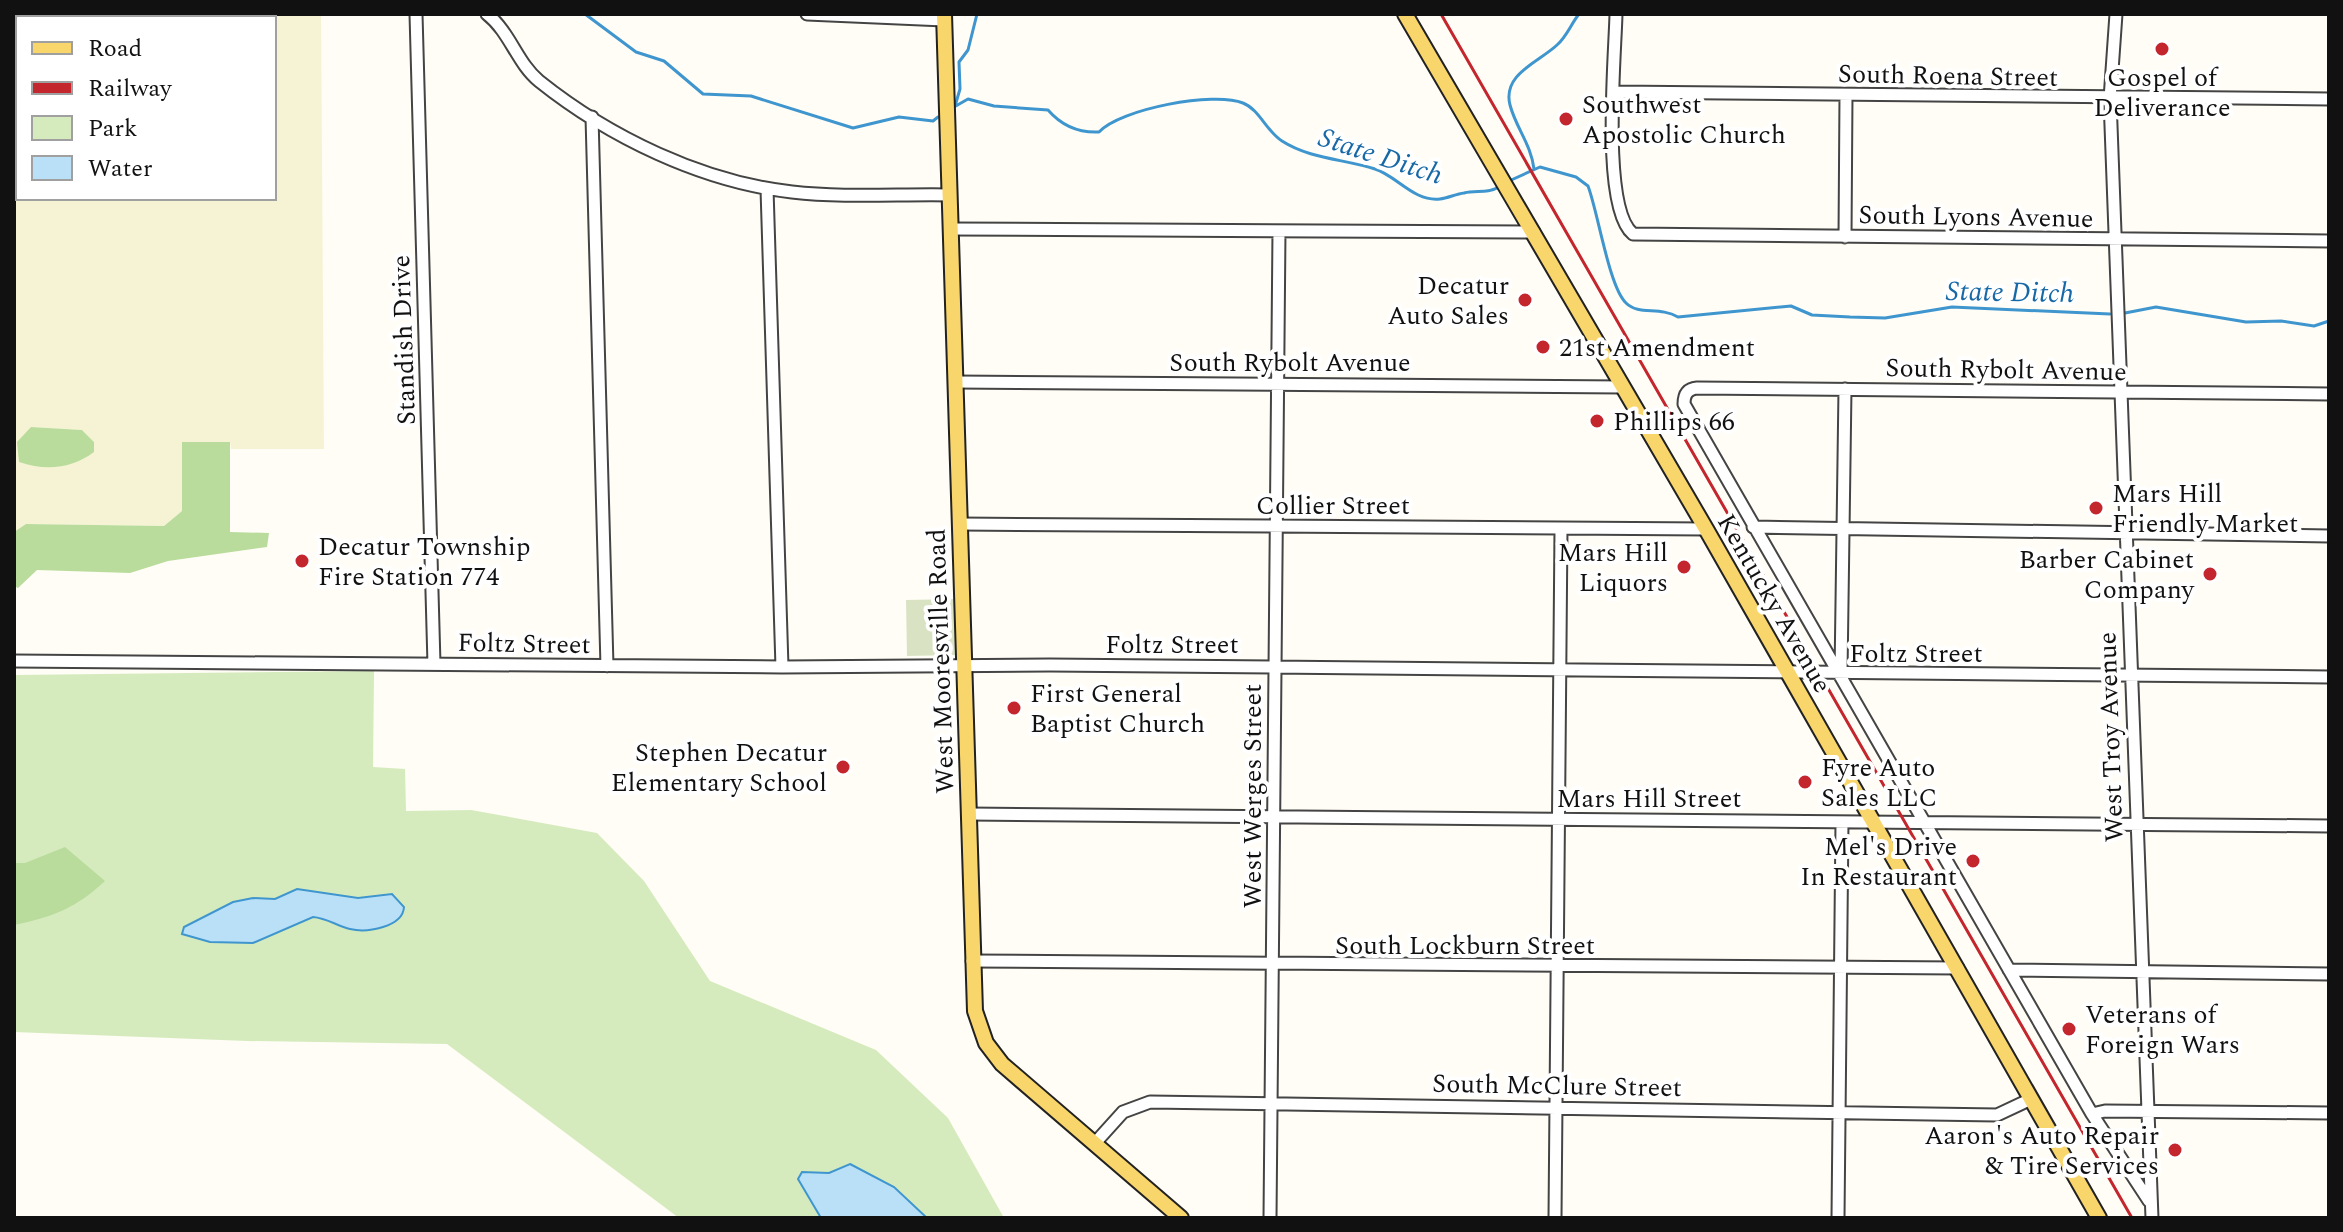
<svg xmlns="http://www.w3.org/2000/svg" width="2343" height="1232" font-family="Spectral,serif">
  <rect width="100%" height="100%" fill="#fffdf5"/>
  <path fill="#f6f3d4" fill-rule="evenodd" d="M23,14H321L324,449H231L230,442H182V511L164,526L26,524L14,532V192L18,187V198H274V18H26ZM31,427L82,430L94,442Z"/>
  <path fill="#d5ebbd" d="M374,671L373,767L405,769L406,811L471,810L597,833L644,881L710,981L876,1050L948,1118L1004,1218H679L447,1044L247,1041L14,1032V675Z"/>
  <path fill="#b9dc9c" d="M14,14L26,18H18V187L14,192Z
    M31,427L82,430L94,442V452C71,469 46,471 19,462L17,442Z
    M182,442H230V532L269,533L267,547L168,561L130,573L37,570L18,588L14,586V532L26,524L164,526L182,511Z
    M65,847L105,881C76,908 53,917 14,925V863H25Z"/>
  <path fill="#d9e3c4" d="M955,599L956,655L907,656L906,600Z"/>
  <path fill="#b9e0f7" stroke="#3f96cf" stroke-width="2" d="M297,889L358,898L392,894L404,907C403,927 367,933 350,929C337,926 327,918 313,917L253,943L210,942L182,934L184,927L233,902L253,898L275,899Z
    M850,1164L894,1187L927,1218H821L798,1179L802,1172L829,1173Z"/>
  <g fill="none" stroke-linecap="round" stroke-linejoin="round">
    <path stroke="#3f96cf" stroke-width="3" d="M585,14L636,52L664,61L703,94L751,96L853,128L899,117L933,121L938,117
      M955,106L960,89L959,62L968,50L977,14
      M954,107L968,99L994,106L1048,110C1061,125 1079,133 1099,132C1120,109 1214,91 1243,103C1259,109 1267,132 1282,141C1310,159 1344,159 1375,169C1397,176 1414,202 1440,199C1448,198 1456,194 1464,193C1477,190 1487,194 1499,187
      M1534,169C1531,144 1516,128 1510,105C1502,74 1539,62 1557,45C1567,36 1571,24 1579,14
      M1509,181L1540,167L1576,177L1588,186C1598,212 1609,287 1626,303C1639,316 1659,306 1678,317L1791,306L1812,315L1850,317L1885,318L1952,307L2110,314
      M2125,313L2156,307L2246,322L2281,321L2314,326L2329,321"/>
    <defs>
      <path id="minor" d="M416,14L434,664
        M487,14C510,32 517,63 539,81C609,137 702,182 792,192C844,198 898,194 950,195
        M807,14L944,20
        M1616,14C1615,58 1601,208 1633,234L2329,241
        M2116,14L2110,99L2152,1218
        M1615,92L2329,99
        M592,117L607,666
        M767,189L782,667
        M950,229L1534,232
        M1845,237L1846,95
        M956,382L1623,387
        M960,524L1706,529
        M1753,527L2329,536
        M14,661L782,667L1050,665L2329,677
        M1841,674L1845,389
        M969,814L2329,826
        M972,961L1958,968
        M2009,970L2329,974
        M2092,1114L2105,1111L2329,1113
        M1095,1143L1123,1112L1150,1102L1997,1115L2031,1099
        M2149,1201L2092,1114L1684,404C1684,395 1687,389 1697,388L2329,394
        M1270,1218L1279,231
        M1555,1218L1561,529
        M1838,1218L1842,822"/>
      <path id="major" d="M944,14L975,1011L986,1043L1002,1064L1181,1218
        M1405,14L1706,529L2099,1218"/>
    </defs>
    <use href="#minor" stroke="#444" stroke-width="15"/>
    <use href="#major" stroke="#222" stroke-width="18"/>
    <use href="#minor" stroke="#fff" stroke-width="11"/>
    <use href="#major" stroke="#f9d66b" stroke-width="14"/>
    <path stroke="#c4262e" stroke-width="3" d="M1441,14L2132,1218"/>
  </g>
  <g fill="#c4262e" stroke="#fff" stroke-width="3">
    <circle cx="2162" cy="49" r="8"/>
    <circle cx="1566" cy="119" r="8"/>
    <circle cx="1525" cy="300" r="8"/>
    <circle cx="1543" cy="347" r="8"/>
    <circle cx="1597" cy="421" r="8"/>
    <circle cx="2096" cy="508" r="8"/>
    <circle cx="302" cy="561" r="8"/>
    <circle cx="1684" cy="567" r="8"/>
    <circle cx="2210" cy="574" r="8"/>
    <circle cx="1014" cy="708" r="8"/>
    <circle cx="843" cy="767" r="8"/>
    <circle cx="1805" cy="782" r="8"/>
    <circle cx="1973" cy="861" r="8"/>
    <circle cx="2069" cy="1029" r="8"/>
    <circle cx="2175" cy="1150" r="8"/>
  </g>
  <g text-anchor="middle" stroke-width="8" stroke-linejoin="round" paint-order="stroke">
    <g font-size="26" fill="#111" stroke="#fff">
      <text transform="translate(1948 75) rotate(1)" y="9">South Roena Street</text>
      <text transform="translate(1976 216) rotate(1)" y="9">South Lyons Avenue</text>
      <text transform="translate(403 340) rotate(-92)" y="9">Standish Drive</text>
      <text x="1290" y="371">South Rybolt Avenue</text>
      <text transform="translate(2006 369) rotate(1)" y="9">South Rybolt Avenue</text>
      <text x="1333" y="514">Collier Street</text>
      <text transform="translate(1775 603) rotate(60)" y="9">Kentucky Avenue</text>
      <text transform="translate(524 643) rotate(1)" y="9">Foltz Street</text>
      <text x="1172" y="653">Foltz Street</text>
      <text x="1916" y="662">Foltz Street</text>
      <text transform="translate(940 661) rotate(-92)" y="9">West Mooresville Road</text>
      <text transform="translate(2110 737) rotate(-92)" y="9">West Troy Avenue</text>
      <text transform="translate(1252 796) rotate(-90)" y="9">West Werges Street</text>
      <text x="1649" y="807">Mars Hill Street</text>
      <text x="1465" y="954">South Lockburn Street</text>
      <text transform="translate(1557 1085) rotate(1)" y="9">South McClure Street</text>
    </g>
    <g font-size="26" fill="#111" stroke="#fff" text-anchor="start">
      <text x="2162" y="86" text-anchor="middle">Gospel of<tspan x="2162" dy="30">Deliverance</tspan></text>
      <text x="1582" y="113">Southwest<tspan x="1582" dy="30">Apostolic Church</tspan></text>
      <text x="1509" y="294" text-anchor="end">Decatur<tspan x="1509" dy="30">Auto Sales</tspan></text>
      <text x="1559" y="356">21st Amendment</text>
      <text x="1613" y="430">Phillips 66</text>
      <text x="2112" y="502">Mars Hill<tspan x="2112" dy="30">Friendly Market</tspan></text>
      <text x="318" y="555">Decatur Township<tspan x="318" dy="30">Fire Station 774</tspan></text>
      <text x="1668" y="561" text-anchor="end">Mars Hill<tspan x="1668" dy="30">Liquors</tspan></text>
      <text x="2194" y="568" text-anchor="end">Barber Cabinet<tspan x="2194" dy="30">Company</tspan></text>
      <text x="1030" y="702">First General<tspan x="1030" dy="30">Baptist Church</tspan></text>
      <text x="827" y="761" text-anchor="end">Stephen Decatur<tspan x="827" dy="30">Elementary School</tspan></text>
      <text x="1821" y="776">Fyre Auto<tspan x="1821" dy="30">Sales LLC</tspan></text>
      <text x="1957" y="855" text-anchor="end">Mel's Drive<tspan x="1957" dy="30">In Restaurant</tspan></text>
      <text x="2085" y="1023">Veterans of<tspan x="2085" dy="30">Foreign Wars</tspan></text>
      <text x="2159" y="1144" text-anchor="end">Aaron's Auto Repair<tspan x="2159" dy="30">&amp; Tire Services</tspan></text>
    </g>
    <g font-size="28" font-style="italic" fill="#1768a6" stroke="#fff">
      <text transform="translate(1381 155) rotate(18)" y="10">State Ditch</text>
      <text transform="translate(2010 291) rotate(1)" y="10">State Ditch</text>
    </g>
  </g>
  <rect width="2343" height="1232" fill="none" stroke="#111111" stroke-width="32"/>
  <rect x="16" y="16" width="260" height="184" fill="#ffffff" stroke="#a0a0a0" stroke-width="2"/>
  <rect x="32" y="42" width="40" height="12" fill="#f9d66b" stroke="#a0a0a0" stroke-width="2"/>
  <text x="88" y="56" font-size="24" fill="#111111">Road</text>
  <rect x="32" y="82" width="40" height="12" fill="#c4262e" stroke="#a0a0a0" stroke-width="2"/>
  <text x="88" y="96" font-size="24" fill="#111111">Railway</text>
  <rect x="32" y="116" width="40" height="24" fill="#d5ebbd" stroke="#a0a0a0" stroke-width="2"/>
  <text x="88" y="136" font-size="24" fill="#111111">Park</text>
  <rect x="32" y="156" width="40" height="24" fill="#b9e0f7" stroke="#a0a0a0" stroke-width="2"/>
  <text x="88" y="176" font-size="24" fill="#111111">Water</text>
</svg>
